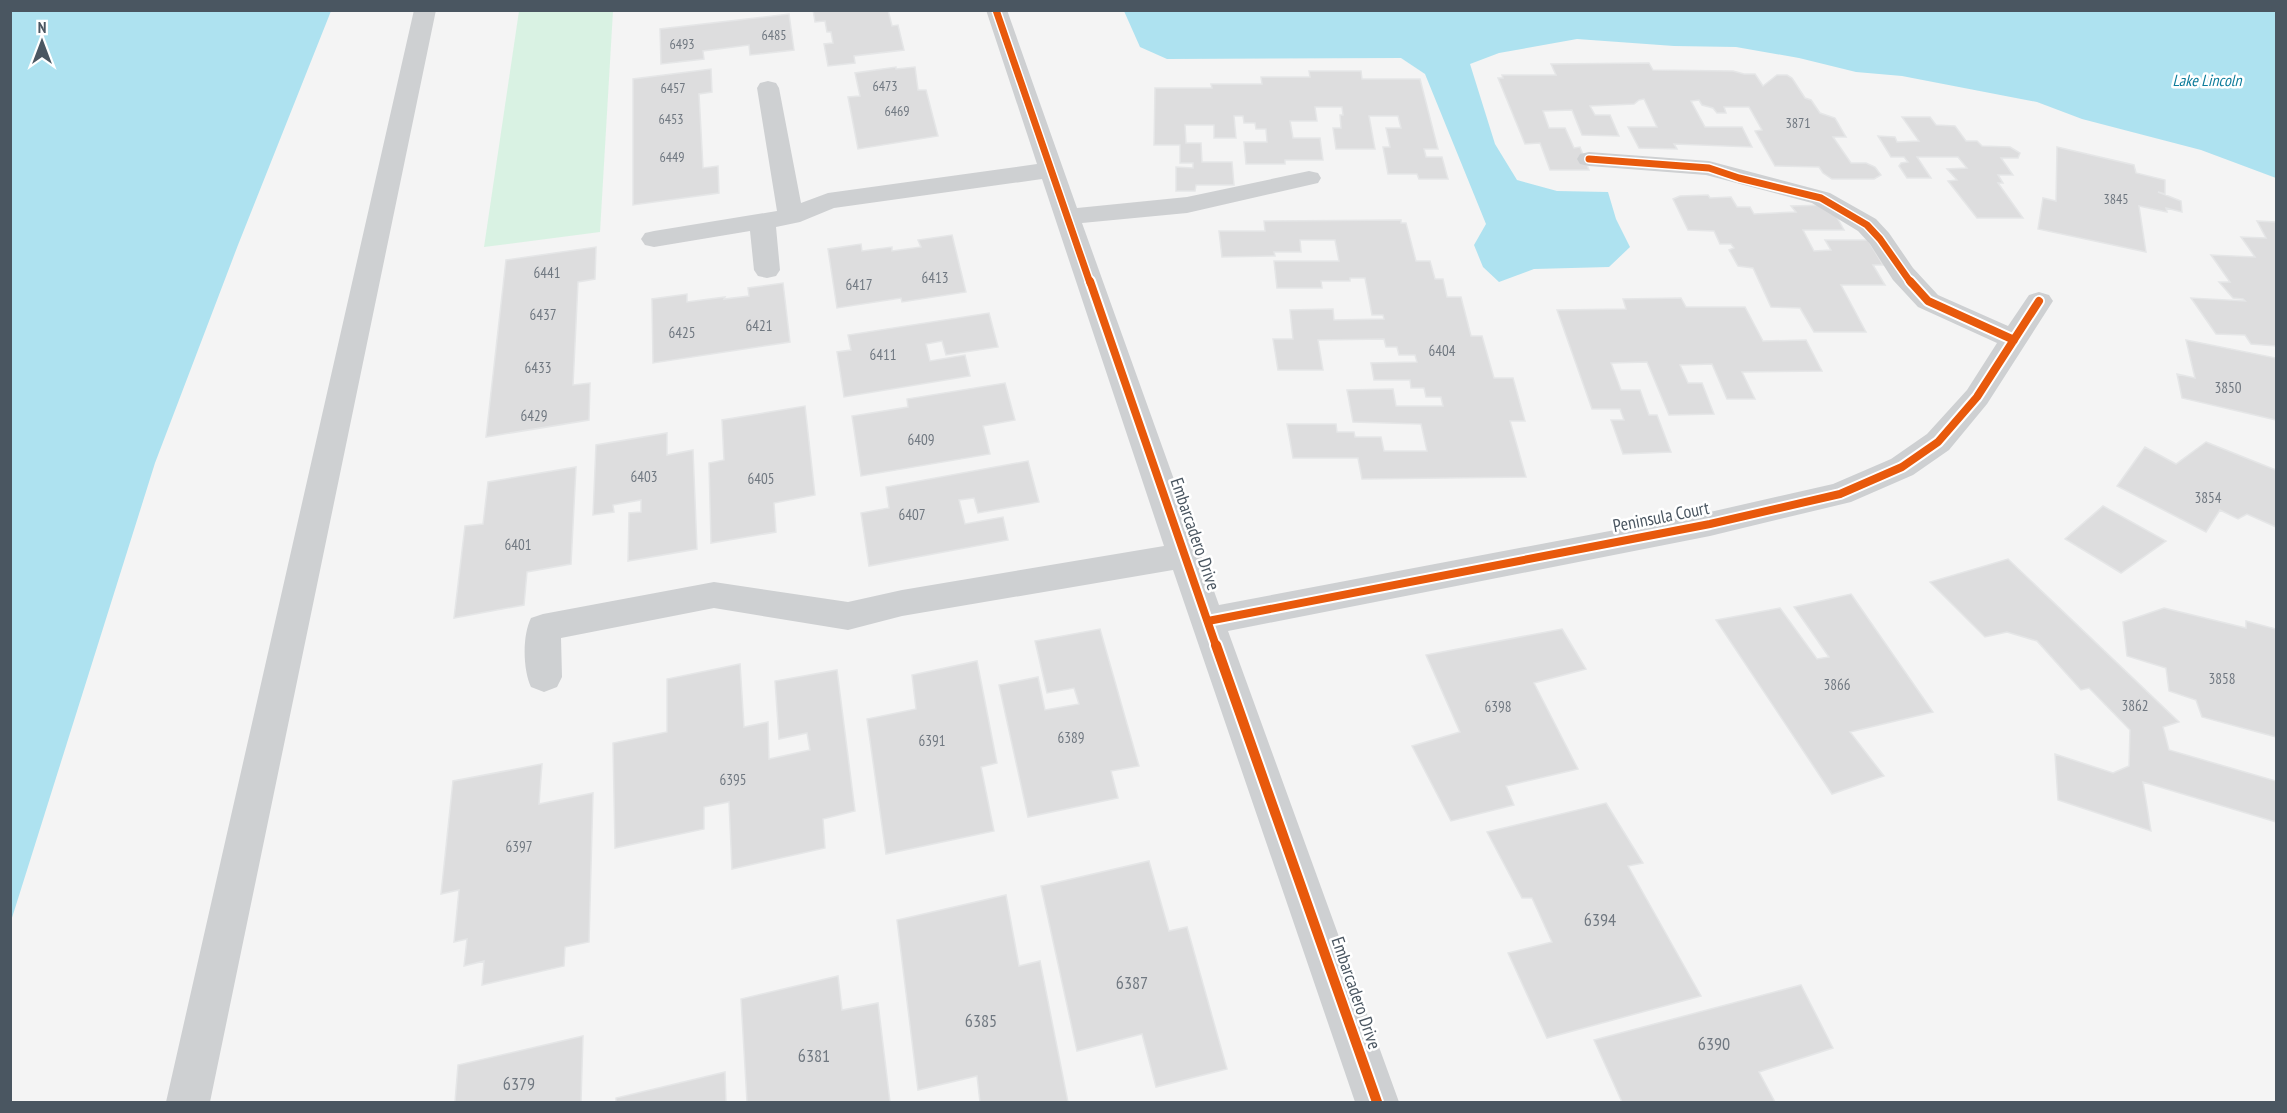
<svg xmlns="http://www.w3.org/2000/svg" width="2287" height="1113" font-family="'PT Sans Narrow',sans-serif">
  <rect width="100%" height="100%" fill="#f4f4f4"/>
  <path fill="#d9f2e3" d="M519,11H613L600,232L484,247Z"/>
  <path fill="#aee2f0" d="M11,10L331,11L238,245L155,463L11,921Z
    M1124,11H2276V178L2201,150L2082,119L2037,102L1902,76L1856,72L1799,58L1736,47L1674,46L1577,39L1499,53L1470,64L1495,144L1517,180L1557,191L1608,192L1616,219L1630,247L1609,267L1534,269L1499,282L1483,267L1474,245L1486,224L1425,74L1401,58L1167,59L1140,47Z"/>
  <path fill="#ddddde" stroke="#e5e6e7" stroke-width="1.5" d="M813,10H888L892,26L898,25L904,50L854,56L855,63L828,66L824,44L833,43L831,32H827L825,21L815,22Z
    M789,14L794,50L750,55L749,45L703,51L704,59L661,64L660,29Z
    M1649,63L1653,70L1733,71L1744,74H1755L1763,86L1777,75H1787L1792,78L1805,98L1811,100L1820,113L1835,118L1846,137H1833L1851,163H1866L1875,167L1881,175L1874,179H1832L1823,173L1819,167L1775,166L1755,131L1762,130L1749,107H1724L1726,113H1717L1713,108L1702,105L1699,100L1691,101L1705,127H1742L1752,147L1674,144L1677,149L1639,148L1628,127H1657L1644,99L1639,100L1634,104L1590,106L1595,115H1610L1619,136L1582,135L1572,110L1543,111L1549,128H1565L1574,148L1580,147L1589,170H1550L1540,143L1525,144L1498,78H1503L1502,75H1556L1551,64Z
    M896,67V69L915,67L918,90H926L938,136L858,149L848,97L860,96L855,73Z
    M711,69L712,92L699,94L703,168L718,166L719,193L633,205V79Z
    M1309,71H1361L1362,79H1420L1438,149H1424L1426,157H1442L1448,179H1419L1417,174H1388L1383,147H1390L1386,128H1401L1398,116H1369L1375,149H1336L1333,128H1341L1340,115H1343L1342,107H1315L1317,121H1290L1293,138H1320L1323,160H1285V164H1246L1244,142H1267L1266,129H1256L1255,123H1244L1243,116H1234L1236,138H1214V125H1185L1186,143H1201L1202,162H1232L1234,185H1196L1195,191H1176V167L1193,168V163H1180V145H1154L1155,88H1212L1211,84H1262L1261,77H1310Z
    M1902,117H1930L1936,125L1955,126L1966,141H1977L1982,146L2010,147L2020,153L2018,158H2001L2013,175H1998L2003,183H1998L2023,218H1977L1948,181L1957,180L1947,169L1967,168L1958,157H1917L1931,178H1907L1899,166L1901,163L1908,162L1904,157H1891L1878,136L1895,137L1897,142L1919,141Z
    M2057,147L2134,165L2136,173L2165,180V194L2158,192L2181,201L2182,212L2166,208L2167,212L2139,206L2146,252L2038,229L2043,198L2056,201Z
    M1708,195L1710,198L1731,197L1737,207H1750L1754,214L1796,212L1791,206L1830,205L1844,230H1803L1814,251L1831,250L1825,240H1868L1883,265H1873L1885,285H1841L1866,332H1814L1800,308L1771,307L1753,268L1738,266L1729,250L1734,248L1731,244H1720L1714,231L1688,230L1673,199L1680,196Z
    M1401,220V223H1406L1416,261H1430L1435,279H1443L1447,297H1461L1471,336H1482L1494,378H1513L1525,421H1510L1526,477L1362,479L1358,458H1293L1287,424H1336L1337,432H1354L1355,437H1381L1384,451H1427L1421,424L1353,422L1347,390L1393,389L1396,406H1443L1441,397H1426L1424,388H1411L1410,380H1374L1371,363L1417,362L1415,355H1399L1397,347H1386L1384,339L1318,340L1323,370H1278L1273,339H1293L1290,310L1333,309L1334,320L1384,319L1383,315H1372L1365,278H1350V281H1321L1322,288H1277L1274,261H1339L1335,240H1300L1301,252H1274L1275,256L1222,257L1219,231H1265L1264,221Z
    M2257,221L2276,222V346L2251,344L2245,335L2216,334L2191,298L2245,301L2243,299L2233,298L2219,282H2230L2211,255L2255,257L2241,237L2266,238Z
    M952,235L966,292L902,302L901,298L837,308L828,249L861,244L862,251L892,247V251L921,247L918,240Z
    M596,247L595,279L578,282L573,385L590,383L589,420L486,437L506,260Z
    M783,283L790,342L653,363L652,299L687,294V302L725,297L724,299L749,296L748,288Z
    M1681,298L1686,307H1745L1763,341L1806,340L1822,371L1742,372L1755,399H1727L1712,364L1680,365L1688,383H1702L1714,414L1669,415L1647,362L1611,363L1621,390H1640L1649,415H1657L1671,452L1623,454L1611,420H1624L1620,409H1592L1557,310L1626,309L1623,299Z
    M989,313L998,347L946,355L942,341L926,344L930,361L965,355L970,376L844,397L837,352L851,350L848,335Z
    M2186,340L2276,358V420L2182,398L2177,374L2195,378Z
    M1005,383L1015,420L983,426L990,454L861,476L852,416L908,407L907,399Z
    M805,406L815,495L774,503L776,532L711,543L709,463L724,460L722,420Z
    M667,433V455L693,450L697,549L628,561L629,513L641,512V500L613,505L614,512L593,515L596,445Z
    M2206,442L2276,470V527L2247,514L2238,519L2220,510L2206,532L2117,486L2145,447L2176,464Z
    M1028,461L1039,502L978,513L974,498L959,500L965,524L1003,517L1008,540L869,566L861,513L889,508L886,487Z
    M576,467L571,564L527,572L524,605L454,618L465,526L483,524L488,482Z
    M2103,506L2166,541L2121,573L2065,539Z
    M2008,559L2179,722L2163,727L2169,750L2276,781V822L2143,782L2151,831L2058,800L2055,754L2113,773L2129,766L2130,730L2089,688L2081,690L2037,641L2007,632L1985,637L1930,582Z
    M1851,594L1933,712L1850,732L1884,776L1832,794L1716,620L1780,608L1817,659L1829,657L1794,607Z
    M2164,608L2246,628V621L2276,629V737L2202,717L2196,700L2169,691L2166,668L2127,656L2123,622Z
    M1100,629L1139,766L1111,771L1118,798L1028,817L999,685L1038,677L1045,710L1079,704L1074,688L1047,693L1035,641Z
    M1562,629L1586,669L1534,683L1578,769L1506,786L1514,805L1451,821L1412,746L1460,732L1426,655Z
    M977,661L997,763L981,767L994,831L886,854L867,719L916,709L912,675Z
    M740,664L744,727L768,722L769,759L810,750L807,733L779,739L775,681L837,670L855,811L823,819L825,848L732,869L729,802L704,807V829L615,848L613,743L667,732V679Z
    M542,764L539,804L593,793L589,942L565,947L564,966L482,985L484,961L464,966L467,939L454,942L459,890L441,894L453,781Z
    M1606,803L1643,863L1628,866L1701,996L1547,1038L1508,953L1552,942L1532,898H1522L1487,832Z
    M1149,861L1169,931L1187,927L1227,1069L1156,1087L1142,1034L1077,1051L1041,886Z
    M1006,895L1019,966L1040,961L1068,1102H980L977,1076L918,1090L897,920Z
    M838,976L842,1010L878,1003L890,1102H747L741,999Z
    M1801,985L1833,1048L1759,1072L1775,1102H1622L1594,1040Z
    M583,1036L581,1102H455L458,1065Z
    M725,1072L726,1102H616V1098Z"/>
  <g fill="none" stroke-linecap="round" stroke-linejoin="round">
    <path fill="#ced0d2" fill-rule="evenodd" d="M414,10H436L210,1102H166Z
      M986,10H1007L1077,208L1187,197L1309,171L1318,173L1321,178L1318,183L1187,213L1082,223L1219,605L1710,512L1833,484L1891,459L1927,434L1967,390L1997,343L1918,307L1893,280L1870,244L1858,231L1812,203L1706,175L1589,166L1580,164L1577,159L1580,154L1589,152L1709,161L1830,193L1876,219L1889,233L1913,268L1938,295L2008,326L2029,295L2039,292L2049,295L2053,301L1987,404L1949,450L1913,475L1851,502L1710,536L1228,631L1399,1102H1355L1173,570L902,616L848,630L714,608L561,638L562,677L557,687L544,692L531,687C523,670 522,636 531,618L543,614L714,582L848,602L902,590L1164,546L1042,179L834,208L800,222L776,227L780,270L776,276L767,278L758,276L754,270L750,231L654,247L645,245L641,239L645,233L654,231L777,211L757,88L760,83L768,81L776,83L779,88L801,203L828,193L1037,164Z"/>
    <defs>
      <path id="cycleway-far2" d="M996,10L1090,283
        M1589,159L1709,168L1739,178L1821,198L1867,225L1880,239L1911,283"/>
      <path id="cycleway-far1" d="M1090,281L1216,646
        M1910,281L1928,301L2014,340
        M1208,621L1710,524L1840,494L1902,467L1938,442L1977,397L2039,301"/>
      <path id="cycleway" d="M1216,645L1377,1102"/>
    </defs>
    <use href="#cycleway-far2" stroke="#fff" stroke-width="10"/>
    <use href="#cycleway-far1" stroke="#fff" stroke-width="12"/>
    <use href="#cycleway" stroke="#fff" stroke-width="14"/>
    <use href="#cycleway-far2" stroke="#e8590c" stroke-width="7"/>
    <use href="#cycleway-far1" stroke="#e8590c" stroke-width="8"/>
    <use href="#cycleway" stroke="#e8590c" stroke-width="10"/>
  </g>
  <g text-anchor="middle" stroke-width="5" stroke-linejoin="round" paint-order="stroke">
    <g font-size="14" fill="#707881">
      <text x="774" y="40">6485</text>
      <text x="682" y="49">6493</text>
      <text x="885" y="91">6473</text>
      <text x="673" y="93">6457</text>
      <text x="897" y="116">6469</text>
      <text x="671" y="124">6453</text>
      <text x="1798" y="128">3871</text>
      <text x="672" y="162">6449</text>
      <text x="2116" y="204">3845</text>
    </g>
    <g font-size="15" fill="#707881">
      <text x="547" y="278">6441</text>
      <text x="935" y="283">6413</text>
      <text x="859" y="290">6417</text>
      <text x="543" y="320">6437</text>
      <text x="759" y="331">6421</text>
      <text x="682" y="338">6425</text>
      <text x="1442" y="356">6404</text>
      <text x="883" y="360">6411</text>
      <text x="538" y="373">6433</text>
      <text x="2228" y="393">3850</text>
      <text x="534" y="421">6429</text>
      <text x="921" y="445">6409</text>
      <text x="644" y="482">6403</text>
      <text x="761" y="484">6405</text>
      <text x="2208" y="503">3854</text>
      <text x="912" y="520">6407</text>
      <text x="518" y="550">6401</text>
      <text x="2222" y="684">3858</text>
      <text x="1837" y="690">3866</text>
      <text x="2135" y="711">3862</text>
      <text x="1498" y="712">6398</text>
      <text x="1071" y="743">6389</text>
      <text x="932" y="746">6391</text>
      <text x="733" y="785">6395</text>
      <text x="519" y="852">6397</text>
    </g>
    <g font-size="16" font-style="italic" fill="#0c7c9b" stroke="#fff">
      <text x="2207" y="86">Lake Lincoln</text>
    </g>
    <g font-size="18" fill="#4a5661" stroke="#fff">
      <text transform="translate(1661 517) rotate(-11)" y="6">Peninsula Court</text>
      <text transform="translate(1195 534) rotate(71)" y="6">Embarcadero Drive</text>
      <text transform="translate(1356 993) rotate(71)" y="6">Embarcadero Drive</text>
    </g>
    <g font-size="18" fill="#707881">
      <text x="1600" y="926">6394</text>
      <text x="1132" y="989">6387</text>
      <text x="981" y="1027">6385</text>
      <text x="1714" y="1050">6390</text>
      <text x="814" y="1062">6381</text>
      <text x="519" y="1090">6379</text>
    </g>
  </g>
  <rect width="2287" height="1113" fill="none" stroke="#4a5661" stroke-width="24"/>
  <g transform="translate(42 42)" stroke="#ffffff" stroke-width="4.5" paint-order="stroke">
  <path d="M0-4.5L10 22L0 15L-10 22Z" fill="#4a5661"/>
  <text y="-9" font-size="16" font-weight="bold" text-anchor="middle" fill="#4a5661">N</text>
  </g>
</svg>
